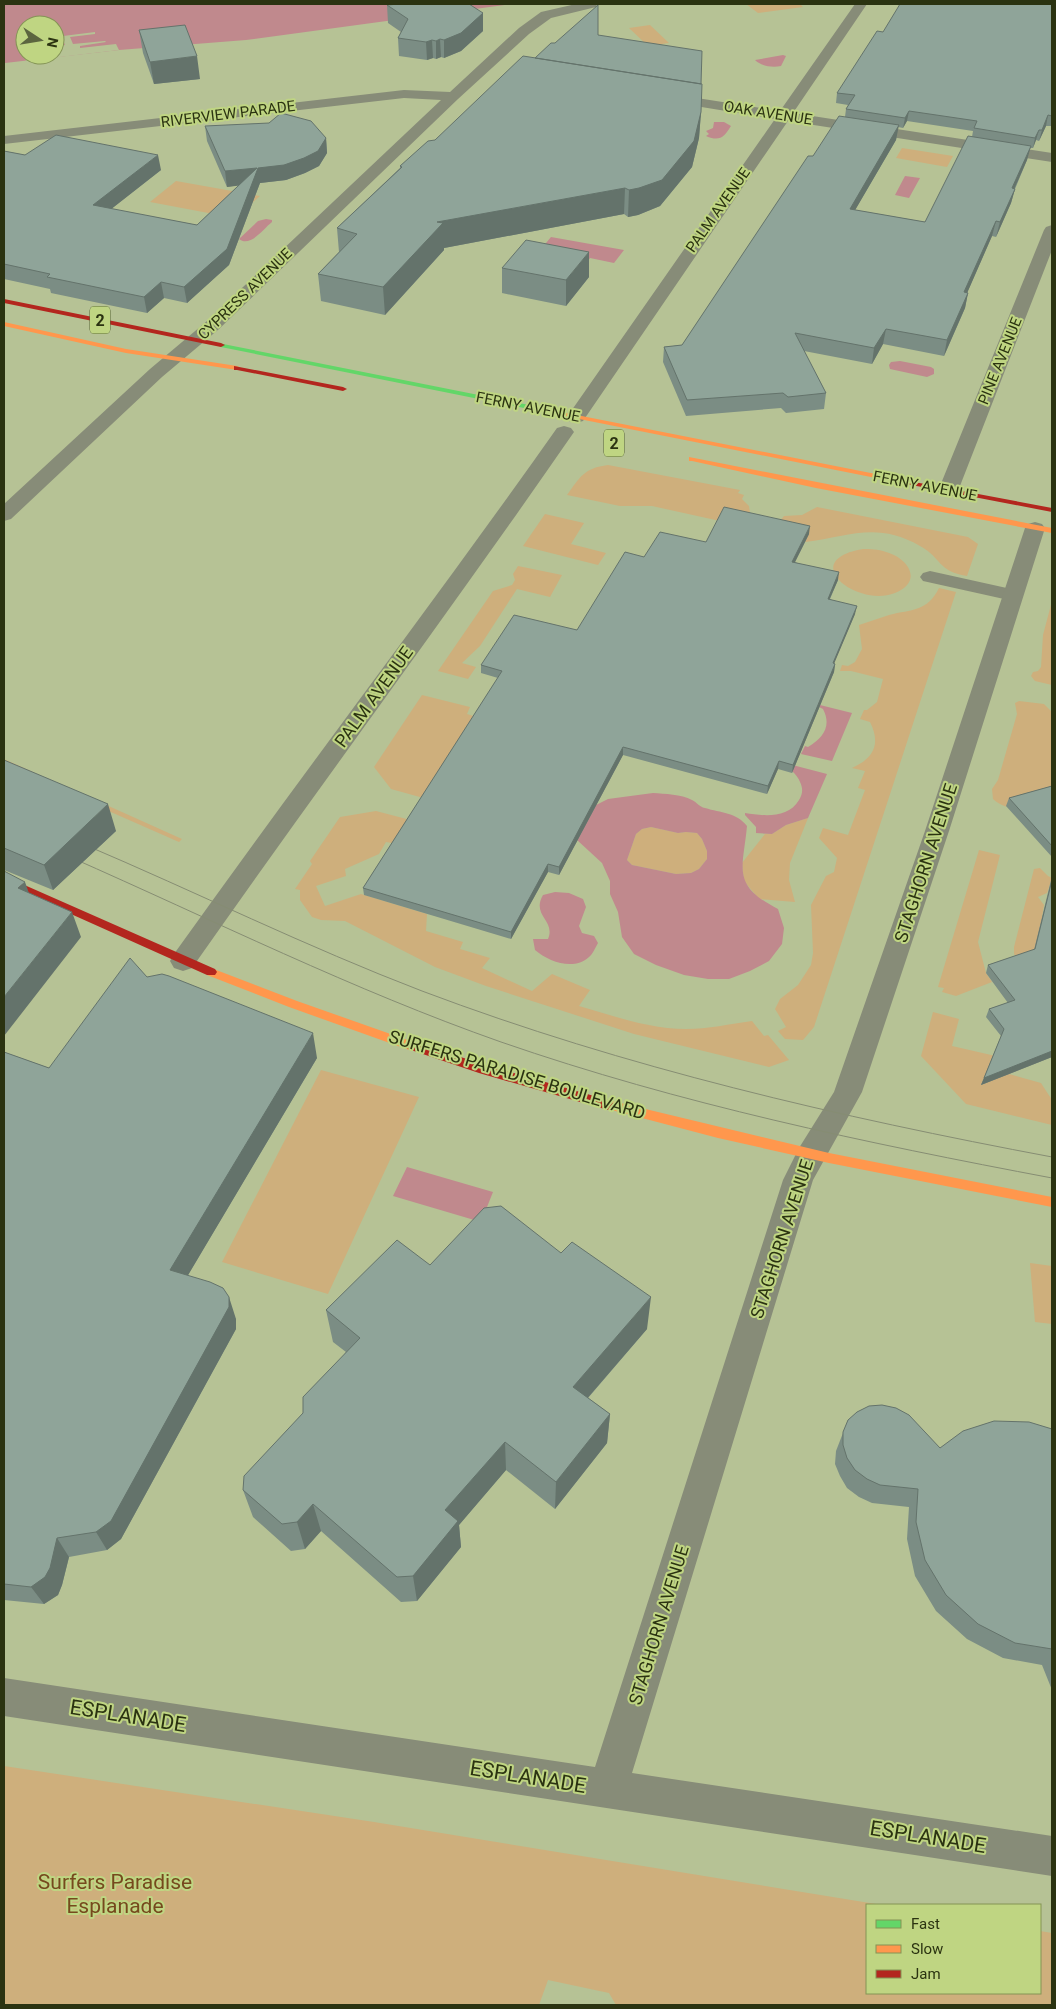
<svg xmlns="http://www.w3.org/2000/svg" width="1056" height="2009" font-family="Roboto,sans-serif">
  <rect width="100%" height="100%" fill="#b6c295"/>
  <path fill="#ceaf7c" d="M746,4H800L803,7L758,13Z
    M650,25L669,43L648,46L629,28Z
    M902,148L953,156L947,167L896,158Z
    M176,181L260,196L235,218L150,202Z
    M608,465L740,490L738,493L744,495L742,499L749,506L750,513L745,520L720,521L652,506H620L567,495C580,477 584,468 608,465Z
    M817,507L968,537L978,544L967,576C937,571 942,558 920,546C876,521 849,537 805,542L808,534L779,522L784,516L802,515Z
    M545,514L584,523L571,544L606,553L598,565L523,546Z
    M863,549C870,549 878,549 886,552C908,558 924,581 895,593C856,608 797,560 863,549Z
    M518,566L562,575L550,597L517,589L480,646L462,663L476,667L468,679L438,671L493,591L512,585L515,580L513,574Z
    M939,588L956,592L814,1027L803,1040L785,1039L778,1031L786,1027L775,1009L780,999L798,985L811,965L813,953L811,905L826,876L834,872L837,858L819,838L823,828L848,835L865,790L858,788L865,771L852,768C874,758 881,744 870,722L860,719L864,710H867L877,702L883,679L851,671H840L842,665L848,666L855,662L862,649L859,625C869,622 879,618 889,615C912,609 927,612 939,588Z
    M1052,601V685L1035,681L1031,676L1033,672L1038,671L1041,667L1043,635Z
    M422,695L470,707L467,714L483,719L427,799L391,789L374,767Z
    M1019,701L1044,704L1052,712V800C1031,805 1010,815 993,799L992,789L998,780L1017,714L1015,703Z
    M4,759L182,839L179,842L4,765Z
    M376,811L441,828L397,844L386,842L379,854L345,869L346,876L316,886L325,906L361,894L427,914L426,931L463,942L460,949L490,958L482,968L532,991L552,974L590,990L579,1006C614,1016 649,1029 686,1029C708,1029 730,1024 752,1021L764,1036L768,1035L789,1060L769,1067L634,1034L486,986L435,967L345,921L321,920L312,917L300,900V890L295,889L312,864L310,861L340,817Z
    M808,818L790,863L789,880L795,902L759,899L744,881L742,863L765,834H772L786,825Z
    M651,827L678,833L686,832L697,833L702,839L707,851V859L699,869L691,873L676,874L632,865L627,860L636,834L642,829Z
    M979,850L1000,855L978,942L986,973L992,982L956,996L942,992L944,988L938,987Z
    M1040,868L1048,876L1052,878L1047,893L1038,897L1044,905L1042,917L1046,918L1037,955L1020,961L1014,954V947L1034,869Z
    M933,1012L959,1019L952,1046L1000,1057L997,1077L1009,1074L1041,1083L1052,1100V1125L966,1104L921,1056Z
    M321,1070L419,1097L328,1294L222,1262Z
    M1030,1263L1052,1266V1324L1035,1322Z
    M4,1766L374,1822L882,1905H867V1993H1040V1931L1052,1933V2005H616L609,1993L548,1980L539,2005H4Z"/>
  <path fill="#c0898d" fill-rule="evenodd" d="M4,4H512L246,40L119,50L5,63ZM25,25H55V55H25Z
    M783,55L786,56L781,66C772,68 761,66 755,60Z
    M714,122H724L731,126C724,137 720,142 706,136L709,134L706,131L713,128Z
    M905,176L920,178L909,198L895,195Z
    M266,219L272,220V222C263,229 250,248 239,239L258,221Z
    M551,237L624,250L614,263L590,258L588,261L541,249Z
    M900,361L931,367L934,369V374L927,377L890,369L889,365L891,362Z
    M820,705L852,713L832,761L801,754L805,746L808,747C823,738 832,726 823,709L819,707Z
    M781,762L827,774L808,818L786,825L772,834L756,833V827L745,815V813C763,816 788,819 799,800C803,794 803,788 800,782C797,774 788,767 781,762Z
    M653,793C665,794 681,794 692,800C697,802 699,807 705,808C721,813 736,812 747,826C743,869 731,885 778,909L784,928L782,944L769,961L750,971L729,979H708L684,975L656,965L634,954L622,937L618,912L610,894V881L602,863L577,840L596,805L608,799ZM651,827L678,833L686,832L697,833L702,839L707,851V859L699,869L691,873L676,874L632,865L627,860L636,834L642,829Z
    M555,892L569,893L583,899L586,907L579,926L582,933L594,936L598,943C595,948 593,954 589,957C574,971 549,962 535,950L533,939H548C556,920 531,916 543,895Z
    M407,1167L493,1192L481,1222L393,1196Z"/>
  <path fill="#b6c295" d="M95,32V34L70,37L73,44L105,41L106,42L80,46V48L116,44L119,50L26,61L23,52H25V55H55V47L65,45L62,38L55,39V37Z"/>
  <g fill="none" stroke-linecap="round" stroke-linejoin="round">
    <path fill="#878c78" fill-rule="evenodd" d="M930,571L1020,591L1023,595L1020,599L1013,601L923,581L920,577L923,573Z"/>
    <path fill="#878c78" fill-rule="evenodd" d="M576,4H597L596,7L551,18L529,34L458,99L219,329L162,377L11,519L4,521V504L150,369L207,321L441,100L404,98L4,144V136L404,90L450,92L519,28L541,12Z
      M855,4H867L793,113L1052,153V162L788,121L583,421L576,423L569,421L567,417L775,119L665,101L660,100L658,97L660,94L665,93L780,111Z
      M1052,225V250L958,491L955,495L948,497L941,495L938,491L1044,230L1046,227Z
      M564,426L571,428L574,432C449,613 318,788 192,968L183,971L174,968L170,961L174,954C300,777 432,605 557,428Z
      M1035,522L1042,524L1045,528L949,831L862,1092L813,1180L632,1773L1052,1836V1876L4,1716V1678L595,1767L783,1180L799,1148L834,1092L925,831L1025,528L1028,524Z"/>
    <path fill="#63d668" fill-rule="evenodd" d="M218,343L534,406L538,408L534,410L221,347L217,345Z"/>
    <path fill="#ff974d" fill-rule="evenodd" d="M4,322L126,349L237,366L241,368L237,370L126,353L4,326Z
      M531,406L896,478L900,480L896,482L534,410H531Z
      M689,457L1052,528V533L816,488L692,461H689Z
      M211,968L297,1001L416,1043L418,1046L416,1049L412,1051L289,1007L207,975L205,972L207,969Z
      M608,1100L829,1153L1052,1197V1207L829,1163L718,1138L604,1108L602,1105L604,1102Z"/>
    <path fill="#b3261e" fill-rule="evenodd" d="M4,299L221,343L225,345L221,347L4,303Z
      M234,366L343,387L347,389L343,391L237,370H234Z
      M893,478L1052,508V512L896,482H893Z
      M4,876L215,969L217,972L215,975H207L4,884Z
      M412,1041L479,1063L608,1100L612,1102L614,1105L612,1108L608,1110L479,1073L408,1049L406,1046L408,1043Z"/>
    <path stroke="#868d73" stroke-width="1" d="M83,844C196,892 307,947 422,991C626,1068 839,1117 1052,1157
      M70,857C213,920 353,990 501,1042C680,1104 866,1143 1052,1178"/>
  </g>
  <path fill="#7b8d84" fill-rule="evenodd" d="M1052,4V123L1051,126H1046L1039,141L1036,140L1033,148H1030L1027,160L1015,189L1011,203L996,237L992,236L967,293H968L965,308L944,356L883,344L872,364L804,351L826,393L824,409L786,413L781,408L686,416L663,362L664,347L682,345L813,156L845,117L846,109L848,105L836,103L837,93L883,32ZM907,121L973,131L972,137L925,222L855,210L896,140L898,127L903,128Z
    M387,5L483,31L461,51L444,58L441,57L436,59L433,58L427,60L399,56L398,38L401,32L388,23Z
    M139,30L200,79L154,84L143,53Z
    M598,35L701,112L699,138L692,167L660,206L638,215L628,217L624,214L444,248V250L385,315L321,301L318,274L339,252L337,228L400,168V166L435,140L535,58L555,43Z
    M205,126L326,138L327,153L319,166L305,173L286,180L260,183L229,265L187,303L164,298L147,313L51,293L50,289L4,279V151L25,155L161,170L111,209L197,225L239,185L227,187L207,141Z
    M502,268L589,277L566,306L502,293Z
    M809,534L795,562L838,580L830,599L855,614L834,663L835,664L834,672L792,773L778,769L767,794L623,755L559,875L548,872L511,939L364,895L363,888L498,678L481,673V665L577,630L644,557L706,542Z
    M4,760L116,831L53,890L4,870Z
    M1052,786V857L1006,806L1009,798Z
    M1052,876V1057L981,1085L1001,1036L986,1017L989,1009L1008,1003L986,973L988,965L1034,950Z
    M147,977L317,1058L188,1275L236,1319V1329L121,1539L107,1550L69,1557L62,1585L58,1595L44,1604L4,1600V1052L49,1068Z
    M430,1265L647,1329L588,1398L610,1414L607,1443L555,1509L506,1470L459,1525L461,1547L417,1601L401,1602L321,1531L305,1549L291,1551L253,1517L243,1490L303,1413L346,1352L333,1342L326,1310Z
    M848,1420L940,1448L1052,1429V1690L1042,1665L1003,1658L967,1639L936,1611L915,1576L907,1539L909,1507L872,1503L859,1497L847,1488L840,1476L835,1464L836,1451Z"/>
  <path fill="#64736b" d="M483,13V31L461,51L444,58V40Z
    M440,39L441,57L436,59V41Z
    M432,40L433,58L427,60L426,42Z
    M197,56L200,79L154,84L150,62Z
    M909,111L907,121L903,128L905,118Z
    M701,112L699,138L692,167L660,206L638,215L628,217L629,190Z
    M1048,115L1046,126L1039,141L1042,130Z
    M899,125L896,140L847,224L850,209Z
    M1039,130L1036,140L1033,148L1035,138Z
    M326,138L327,153L319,166L305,173L286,180L260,183L229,265L187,303L184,287L252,184L227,187L225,171L258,168Z
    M1031,146L1027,160L1008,203L1012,188Z
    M158,155L161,170L96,221L93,205Z
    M625,188L624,214L444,248V250L385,315L383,287L437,222Z
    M1015,189L1011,203L996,237L1000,222Z
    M996,221L992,236L961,307L964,292Z
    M589,252V277L566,306V280Z
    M161,282L164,298L147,313L144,297Z
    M968,293L965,308L944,356L947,340Z
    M886,329L883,344L872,364L874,348Z
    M810,526L809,534L791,570L792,562Z
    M839,572L838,580L826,607L828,599Z
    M857,606L855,614L831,671L833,663Z
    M835,664L834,672L792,773L793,765Z
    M623,747V755L559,875V867Z
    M779,761L778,769L767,794L768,786Z
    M108,804L116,831L53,890L44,865Z
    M548,864V872L511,939V932Z
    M25,882L34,907L18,888Z
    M72,912L81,937L4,1036V997Z
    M313,1033L317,1058L178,1292L170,1270Z
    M1052,1051V1057L981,1085L984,1078Z
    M229,1297L236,1319V1329L121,1539L107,1550L96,1532Z
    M651,1297L647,1329L572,1416L573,1387Z
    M610,1414L607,1443L555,1509L556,1482Z
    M505,1442L506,1470L459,1525L461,1547L417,1601L413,1576L445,1510Z
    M313,1504L321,1531L305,1549L297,1522Z
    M57,1538L69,1557L62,1585L58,1595L44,1604L31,1587Z"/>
  <path fill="#8fa499" stroke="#64736b" d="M400,4H469L483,13L461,33L444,40L440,39L436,41L432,40L426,42L398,38L408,19L387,5Z
    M900,4H1052V116L1048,115L1042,130H1039L1035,138L974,128L977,121L909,111L905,118L846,109L855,95L837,93L877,31L883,32Z
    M598,5V35L702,51L701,84L535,58L551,43H555Z
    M185,25L197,56L150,62L139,30Z
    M523,56L702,84L701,112L694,141L662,180L639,188L629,190L625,188L437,222L443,223L383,287L318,274L357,234L337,228L402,167L400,166L428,141L435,140Z
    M281,113L311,121L326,138L318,151L304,158L284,165L258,168L227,249L184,287L161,282L144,297L47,277L50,274L4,264V151L25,155L56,135L158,155L93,205L197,225L257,168L225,171L205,126L269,123Z
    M839,116L899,125L850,209L925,222L968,136L1031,146L1012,188L1015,189L1000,222L996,221L964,292L968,293L947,340L886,329L874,348L795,333L826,393L788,397L783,393L687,400L664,347L682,345L808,156H813Z
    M526,240L589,252L566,280L502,268Z
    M724,507L810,526L792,562L839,572L828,599L857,606L833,663L835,664L793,765L779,761L768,786L623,747L559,867L548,864L511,932L363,888L502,671L481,665L514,615L577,630L625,552L644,557L660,532L706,542Z
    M4,760L108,804L44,865L4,848Z
    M1052,786V846L1009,798Z
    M4,871L25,882L18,888L72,912L4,997Z
    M1052,880V1051L984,1078L1004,1029L989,1009L1015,1000L988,965L1035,949Z
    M130,958L147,977L162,974L169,976L313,1033L170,1270L210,1282L223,1288L229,1297V1307L111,1521L96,1532L57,1538L50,1568L45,1577L31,1587L4,1584V1052L49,1068Z
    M501,1206L561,1253L572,1242L651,1297L573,1387L610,1414L556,1482L505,1442L445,1510L458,1521L413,1576L397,1577L313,1504L297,1522L282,1524L243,1490L244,1476L303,1413V1397L360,1338L326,1310L397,1240L430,1265L484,1208Z
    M882,1405L896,1408L909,1415L940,1448L963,1431L994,1421L1029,1422L1052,1429V1649L1015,1643L978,1624L946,1595L925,1560L916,1522L918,1489L880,1485L867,1479L855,1470L847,1458L843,1445V1432L848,1420L857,1412L869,1406Z"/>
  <g text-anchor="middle" stroke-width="4" stroke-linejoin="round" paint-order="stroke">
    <g font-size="15" fill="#2b3311" stroke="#bfd582">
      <text transform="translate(768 113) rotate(9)" y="5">OAK AVENUE</text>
      <text transform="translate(228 114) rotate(-7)" y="5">RIVERVIEW PARADE</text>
      <text transform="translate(718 210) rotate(-55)" y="5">PALM AVENUE</text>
      <text transform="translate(245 294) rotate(-44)" y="5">CYPRESS AVENUE</text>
      <text transform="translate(1000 361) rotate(-68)" y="5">PINE AVENUE</text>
      <text transform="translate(528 407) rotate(11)" y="5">FERNY AVENUE</text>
      <text transform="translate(925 486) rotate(11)" y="5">FERNY AVENUE</text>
    </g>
    <g fill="#bfd582" stroke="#576433" stroke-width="1">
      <rect x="90" y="306.5" width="20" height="27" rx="4"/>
      <rect x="604" y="429.5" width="20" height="27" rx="4"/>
    </g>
    <g font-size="16" font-weight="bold" fill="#2b3311">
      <text x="100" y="326">2</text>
      <text x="614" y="449">2</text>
    </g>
    <g font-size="18" fill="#2b3311" stroke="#bfd582">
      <text transform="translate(374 697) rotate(-54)" y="6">PALM AVENUE</text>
      <text transform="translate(926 863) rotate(-72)" y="6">STAGHORN AVENUE</text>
      <text transform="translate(517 1075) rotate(17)" y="6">SURFERS PARADISE BOULEVARD</text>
      <text transform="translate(782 1239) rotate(-72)" y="6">STAGHORN AVENUE</text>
      <text transform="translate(659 1625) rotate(-73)" y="6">STAGHORN AVENUE</text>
    </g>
    <g font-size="21" fill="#2b3311" stroke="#bfd582">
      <text transform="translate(128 1716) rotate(9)" y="7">ESPLANADE</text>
      <text transform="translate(528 1777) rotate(9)" y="7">ESPLANADE</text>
      <text transform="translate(928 1837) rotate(9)" y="7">ESPLANADE</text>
    </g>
    <g font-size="21" fill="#76491d" stroke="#bfd582">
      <text x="115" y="1889">Surfers Paradise<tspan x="115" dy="24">Esplanade</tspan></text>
    </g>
  </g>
  <rect width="1056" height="2009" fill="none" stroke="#2b3311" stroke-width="10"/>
  <rect x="866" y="1904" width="175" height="90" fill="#bfd582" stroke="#849455"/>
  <rect x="876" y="1920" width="25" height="8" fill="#63d668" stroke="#849455"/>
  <text x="911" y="1929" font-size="15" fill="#2b3311">Fast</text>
  <rect x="876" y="1945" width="25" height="8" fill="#ff974d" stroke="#849455"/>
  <text x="911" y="1954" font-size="15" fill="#2b3311">Slow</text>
  <rect x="876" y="1970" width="25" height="8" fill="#b3261e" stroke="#849455"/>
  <text x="911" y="1979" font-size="15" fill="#2b3311">Jam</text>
  <g transform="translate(40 40) rotate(102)"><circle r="24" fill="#bfd582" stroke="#849455"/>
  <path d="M0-4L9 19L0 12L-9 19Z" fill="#5c653f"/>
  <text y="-8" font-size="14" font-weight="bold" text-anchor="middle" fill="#2b3311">N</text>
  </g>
</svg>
